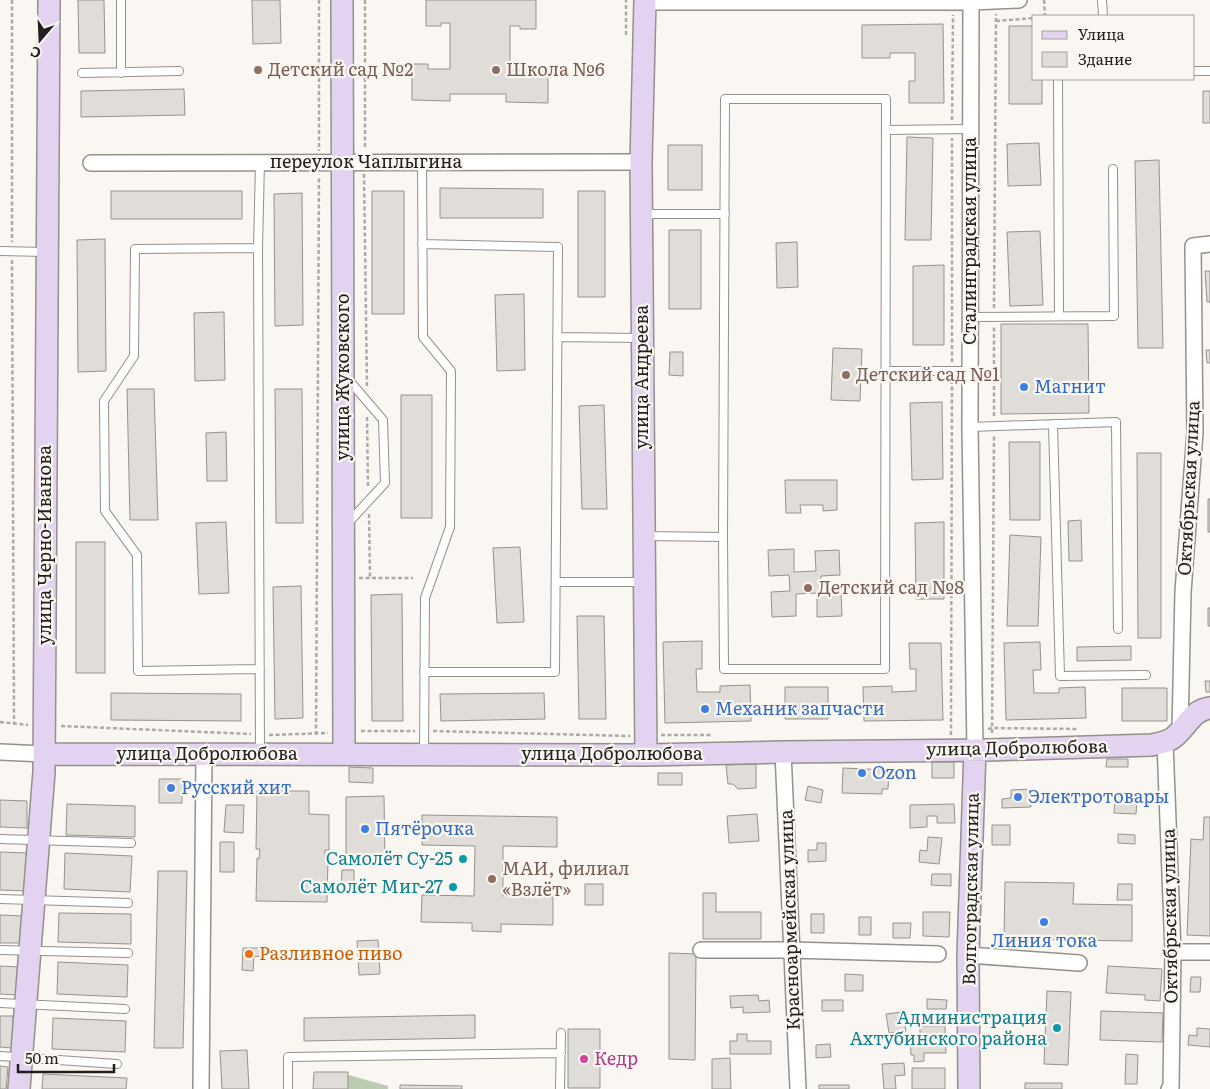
<svg xmlns="http://www.w3.org/2000/svg" width="1210" height="1089" font-family="Literata,serif">
  <rect width="100%" height="100%" fill="#faf6f2"/>
  <path fill="#bcccb1" d="M345,1074L388,1086V1089H344Z"/>
  <path fill="#e0dcd8" stroke="#96938e" d="M78,0H104L105,53H79Z
    M252,0H280L281,43L253,44Z
    M426,0H536V29H520V26H510V70H532V67H548V103L506,102V94H450V101L412,100V64H428V69H450V23H441V26H426Z
    M943,24L944,103H909V81H915V53H890V58H862V25Z
    M1009,26H1034V79H1042V104H1009Z
    M184,89L185,115L81,117V91Z
    M1203,91H1210V123H1203Z
    M907,137L933,138L931,240H905Z
    M1039,143L1041,185L1008,186L1007,144Z
    M668,145H702V190H668Z
    M1159,160L1163,348H1138L1135,161Z
    M440,188L543,189V218H440Z
    M111,191H242V219H111Z
    M372,191H404V314H372Z
    M578,191H605V297H578Z
    M302,193L303,325L275,326L274,194Z
    M669,230H701V309H669Z
    M1040,231L1043,305L1010,306L1007,232Z
    M105,239L106,371L78,372L77,240Z
    M797,242L798,287L777,288L776,243Z
    M944,265V345H913V266Z
    M1205,271H1210V302H1207Z
    M524,294L525,370L497,371L495,295Z
    M224,312L225,380L195,381L194,313Z
    M1001,324H1088L1089,413L1001,414Z
    M833,348L862,349L860,401L831,400Z
    M1206,350H1210V363H1207Z
    M670,352H683V376L669,375Z
    M127,389H154L158,520H130Z
    M275,389H302L303,523H276Z
    M401,395H432V518H401Z
    M942,402L943,479L912,480L910,403Z
    M604,405L607,509H582L579,406Z
    M226,432L227,481H207L206,433Z
    M1009,442H1040V520H1010Z
    M1137,453H1161V638H1138Z
    M785,480H837V510L823,511V505H800L801,513H786Z
    M1208,499H1210V532H1208Z
    M1081,520L1082,561H1069L1068,521Z
    M226,522L229,593L199,594L196,523Z
    M944,522V599H916L915,523Z
    M1010,535L1041,537L1038,626H1007Z
    M76,542H105V673H76Z
    M520,547L524,622L497,623L493,548Z
    M794,549V572L816,571L815,551L839,550L840,575L821,576V592L841,591L842,616L817,617V593L796,594V616L772,617L771,592L790,591L789,575L769,576L768,550Z
    M301,586L303,718L275,719L273,587Z
    M402,594L403,721H372L371,595Z
    M1208,608H1210V626H1208Z
    M577,616H604L606,719H579Z
    M702,641V669H696L697,692H720V686L750,685L751,721L665,723L663,642Z
    M1040,642L1041,670H1033L1034,693H1059V688L1085,687L1086,718L1006,720L1004,643Z
    M909,643H941L943,720L864,721L863,687L892,686V692L916,691V669H910Z
    M1131,646V660L1077,661V647Z
    M1205,681H1210V692H1206Z
    M785,687H828V719H785Z
    M1122,688H1167V721H1122Z
    M111,693L241,694V721L111,720Z
    M544,693L545,719L441,721L440,694Z
    M1107,759H1128V767H1106Z
    M932,762H954V778H932Z
    M756,764V788L738,789L733,784H728L726,765Z
    M349,767L373,768V783L349,782Z
    M843,768L889,770L888,789H882V794L842,793Z
    M658,773H682V785H658Z
    M159,779H182V803H159Z
    M808,786L823,790L821,803L805,800Z
    M1030,789L1031,807L1002,808V799L1011,798V790Z
    M257,791H309V814L329,815V850H325V859H328L327,902L256,901L257,858L259,859L260,849H256Z
    M384,796L385,861H346V797Z
    M1115,796L1137,797L1136,814L1114,813Z
    M0,800L27,801V828L0,827Z
    M67,804L135,806V837L66,835Z
    M954,804L955,823H937V816H927V827L910,828V805Z
    M226,805H244L243,833L224,832Z
    M757,814L759,841L729,843L727,816Z
    M422,815L557,817V847L503,846V896L520,897V890H538V897H553V925L501,924V932L472,931V923L421,922L422,895L474,896L475,846L422,845Z
    M1204,817H1210V936L1187,935L1191,839L1203,840Z
    M992,825H1010V845H992Z
    M1118,834L1135,835V844L1118,843Z
    M928,837L942,838L939,864L919,862L920,850L927,851Z
    M220,842H234V872H220Z
    M817,843H826V861L808,862V850H817Z
    M0,852L28,853L27,891L0,890Z
    M65,853L132,856L130,892L64,889Z
    M342,870H354V886H341Z
    M158,871H187L183,1048H154Z
    M932,874H951V886L931,885Z
    M1005,882L1074,883L1073,904L1132,905V941L1004,939Z
    M585,884H603V905H585Z
    M1118,884H1132V900H1117Z
    M703,893H716V912H761V939H703Z
    M923,912H950L949,937L923,936Z
    M59,913L131,914V944L58,942Z
    M811,914H824V933H811Z
    M0,915L24,916L23,943H0Z
    M859,917H871V935H859Z
    M893,923H911L910,938H893Z
    M378,940L380,974L359,975L357,941Z
    M243,948H262V957L254,956L253,971L242,970Z
    M669,953L696,954L695,1060L669,1059Z
    M58,962L128,965L127,997L57,994Z
    M0,966L19,967L18,995L0,994Z
    M1108,966L1162,969L1160,1001L1145,1000V995L1106,993Z
    M845,974L863,975V991H845Z
    M1191,977H1201L1200,992H1190Z
    M1047,991L1071,992L1068,1065L1044,1064Z
    M758,995L759,1001L769,1000L770,1012L743,1013V1007L731,1008L730,996Z
    M927,999L947,1000L946,1009H927Z
    M822,1000H843V1011H822Z
    M1101,1011L1163,1013L1162,1042L1100,1040Z
    M903,1012L906,1031L889,1033L886,1014Z
    M475,1015V1038L304,1041V1018Z
    M0,1016H13L12,1048L0,1047Z
    M53,1018L126,1021L125,1052L52,1049Z
    M920,1026H945L946,1053H924V1061L914,1062V1055H911L910,1036H920Z
    M1197,1028L1210,1029V1047L1188,1045L1189,1035L1197,1036Z
    M568,1029H600V1088H568Z
    M737,1034H747V1041H771V1054H730V1041H737Z
    M830,1044L831,1057L816,1058V1045Z
    M247,1050L249,1089H222L220,1051Z
    M1126,1054L1138,1055L1137,1084H1125Z
    M730,1058L731,1089H712V1059Z
    M904,1063L905,1075L895,1076L896,1089H884L882,1064Z
    M0,1066L8,1067L6,1089H0Z
    M912,1068H945V1089H912Z
    M314,1072H348V1089H313Z
    M43,1074L127,1078L126,1089H42Z
    M1025,1083H1062V1089H1025Z
    M400,1085L462,1086V1089H400Z
    M819,1085H849V1089H819Z"/>
  <g fill="none" stroke-linecap="round" stroke-linejoin="round">
    <defs>
      <path id="lane" d="M1102,0L1103,16
        M1194,71H1210
        M82,73L179,71
        M121,73V0
        M1058,79L1059,316
        M725,99H886L885,669H724L723,537Z
        M886,130L971,129
        M260,162L258,248L260,752
        M422,162L423,337L451,371L450,527L425,598L424,753
        M642,214H725
        M422,244L558,247L555,672H424
        M258,248L135,249L134,356L104,401L105,511L137,555L138,671L260,669
        M0,251L46,252
        M970,317L1114,316L1113,169
        M557,337L640,338
        M886,371H970
        M348,379L383,420L385,483L348,523
        M1053,424L1060,676L1146,675
        M970,427L1116,422L1118,629
        M645,536L723,537
        M556,582H642
        M0,839L131,843
        M0,899L128,903
        M0,950L128,953
        M0,1003L125,1009
        M0,1056L117,1064
        M288,1089V1057L561,1053
        M560,1089L561,1033"/>
      <path id="street" d="M645,2H971L1019,0
        M971,2L970,427L975,750
        M91,163L641,162
        M1180,731L1183,592L1195,432L1193,246L1210,244
        M1165,742L1173,952L1171,1087L1169,1089
        M0,752L44,754
        M783,752L798,1089
        M701,950H791L938,954
        M1173,952H1210
        M968,955L1079,963
        M201,1089L204,754"/>
      <path id="secondary" d="M342,0L344,754
        M645,0L641,162L646,755
        M44,754L646,755L783,752L989,750L1152,745C1159,743 1169,742 1174,737C1187,727 1192,710 1210,708
        M19,1089L44,772L49,0
        M969,1089L968,955L975,750"/>
    </defs>
    <use href="#lane" stroke="#94918d" stroke-width="10"/>
    <use href="#street" stroke="#94918d" stroke-width="18"/>
    <use href="#secondary" stroke="#94918d" stroke-width="24"/>
    <path stroke="#adaaa7" stroke-width="2.5" stroke-dasharray="4 2.5" stroke-linecap="butt" d="M12,0V242
      M319,0V151
      M365,0V149
      M1044,0L1045,16
      M996,21L1034,18
      M626,35V0
      M952,120L953,15
      M364,174L367,386
      M12,260L14,724
      M994,308L996,14
      M952,362V138
      M994,416V326
      M367,417L368,486
      M369,514L370,578
      M359,578H413
      M0,722L28,725
      M61,726L251,734
      M988,729L993,728L1077,729
      M361,731H415
      M433,731L630,736
      M992,733L994,436
      M269,735L328,733
      M316,735L319,176
      M661,735H713
      M951,735L952,380"/>
    <use href="#lane" stroke="#fff" stroke-width="8"/>
    <use href="#street" stroke="#fff" stroke-width="15"/>
    <use href="#secondary" stroke="#e3d2f0" stroke-width="21"/>
  </g>
  <g fill="#8d6e63" stroke="#faf6f2" stroke-width="2">
    <circle cx="258" cy="70" r="5"/>
    <circle cx="496" cy="70" r="5"/>
    <circle cx="846" cy="375" r="5"/>
    <circle cx="808" cy="588" r="5"/>
    <circle cx="492" cy="879" r="5"/>
  </g>
  <g fill="#3f7fe0" stroke="#faf6f2" stroke-width="2">
    <circle cx="1024" cy="387" r="5"/>
    <circle cx="705" cy="709" r="5"/>
    <circle cx="862" cy="773" r="5"/>
    <circle cx="171" cy="788" r="5"/>
    <circle cx="1018" cy="797" r="5"/>
    <circle cx="365" cy="829" r="5"/>
    <circle cx="1044" cy="922" r="5"/>
  </g>
  <g fill="#0f9aa8" stroke="#faf6f2" stroke-width="2">
    <circle cx="463" cy="859" r="5"/>
    <circle cx="453" cy="887" r="5"/>
    <circle cx="1057" cy="1028" r="5"/>
  </g>
  <circle fill="#e8710a" stroke="#faf6f2" stroke-width="2" cx="249" cy="954" r="5"/>
  <circle fill="#d1479c" stroke="#faf6f2" stroke-width="2" cx="584" cy="1059" r="5"/>
  <g text-anchor="middle" stroke-width="4.5" stroke-linejoin="round" paint-order="stroke">
    <g font-size="18" fill="#785e54" stroke="#faf6f2" text-anchor="start">
      <text x="268" y="76">Детский сад №2</text>
      <text x="506" y="76">Школа №6</text>
      <text x="856" y="381">Детский сад №1</text>
      <text x="818" y="594">Детский сад №8</text>
      <text x="502" y="875">МАИ, филиал<tspan x="502" dy="21">«Взлёт»</tspan></text>
    </g>
    <g font-size="18" fill="#22201f" stroke="#faf6f2">
      <text x="366" y="168">переулок Чаплыгина</text>
      <text transform="translate(970 241) rotate(-90)" y="6">Сталинградская улица</text>
      <text transform="translate(343 377) rotate(-90)" y="6">улица Жуковского</text>
      <text transform="translate(642 377) rotate(-90)" y="6">улица Андреева</text>
      <text transform="translate(1189 488) rotate(-87)" y="6">Октябрьская улица</text>
      <text transform="translate(45 545) rotate(-90)" y="6">улица Черно-Иванова</text>
      <text transform="translate(1017 748) rotate(-1)" y="6">улица Добролюбова</text>
      <text x="207" y="760">улица Добролюбова</text>
      <text x="612" y="760">улица Добролюбова</text>
      <text transform="translate(971 889) rotate(-89)" y="6">Волгоградская улица</text>
      <text transform="translate(1170 916) rotate(-91)" y="6">Октябрьская улица</text>
      <text transform="translate(790 920) rotate(-92)" y="6">Красноармейская улица</text>
    </g>
    <g font-size="18" fill="#366cbe" stroke="#faf6f2" text-anchor="start">
      <text x="1034" y="393">Магнит</text>
      <text x="715" y="715">Механик запчасти</text>
      <text x="872" y="779">Ozon</text>
      <text x="181" y="794">Русский хит</text>
      <text x="1028" y="803">Электротовары</text>
      <text x="375" y="835">Пятёрочка</text>
      <text x="1044" y="947" text-anchor="middle">Линия тока</text>
    </g>
    <g font-size="18" fill="#0d838f" stroke="#faf6f2" text-anchor="end">
      <text x="453" y="865">Самолёт Су-25</text>
      <text x="443" y="893">Самолёт Миг-27</text>
      <text x="1047" y="1024">Администрация<tspan x="1047" dy="21">Ахтубинского района</tspan></text>
    </g>
    <g font-size="18" fill="#c56008" stroke="#faf6f2" text-anchor="start">
      <text x="259" y="960">Разливное пиво</text>
    </g>
    <g font-size="18" fill="#b23c85" stroke="#faf6f2" text-anchor="start">
      <text x="594" y="1065">Кедр</text>
    </g>
  </g>
  <rect x="1032" y="15" width="162" height="65" fill="#faf6f2" stroke="#a4a09e"/>
  <rect x="1042" y="31" width="25" height="8" fill="#e3d2f0" stroke="#a4a09e"/>
  <text x="1078" y="40" font-size="15" fill="#22201f">Улица</text>
  <rect x="1042" y="52" width="25" height="15" fill="#e0dcd8" stroke="#a4a09e"/>
  <text x="1078" y="65" font-size="15" fill="#22201f">Здание</text>
  <g transform="translate(40 40) rotate(199)" stroke="#faf6f2" stroke-width="4" paint-order="stroke">
  <path d="M0-4L9 19L0 12L-9 19Z" fill="#22201f"/>
  <text y="-8" font-size="14" font-weight="bold" text-anchor="middle" fill="#22201f">С</text>
  </g>
  <path d="M18 1064v8h96v-8" fill="none" stroke="#22201f" stroke-width="2.5"/>
  <text x="25" y="1064" font-size="15" fill="#22201f" stroke="#faf6f2" stroke-width="4" paint-order="stroke">50 m</text>
</svg>
